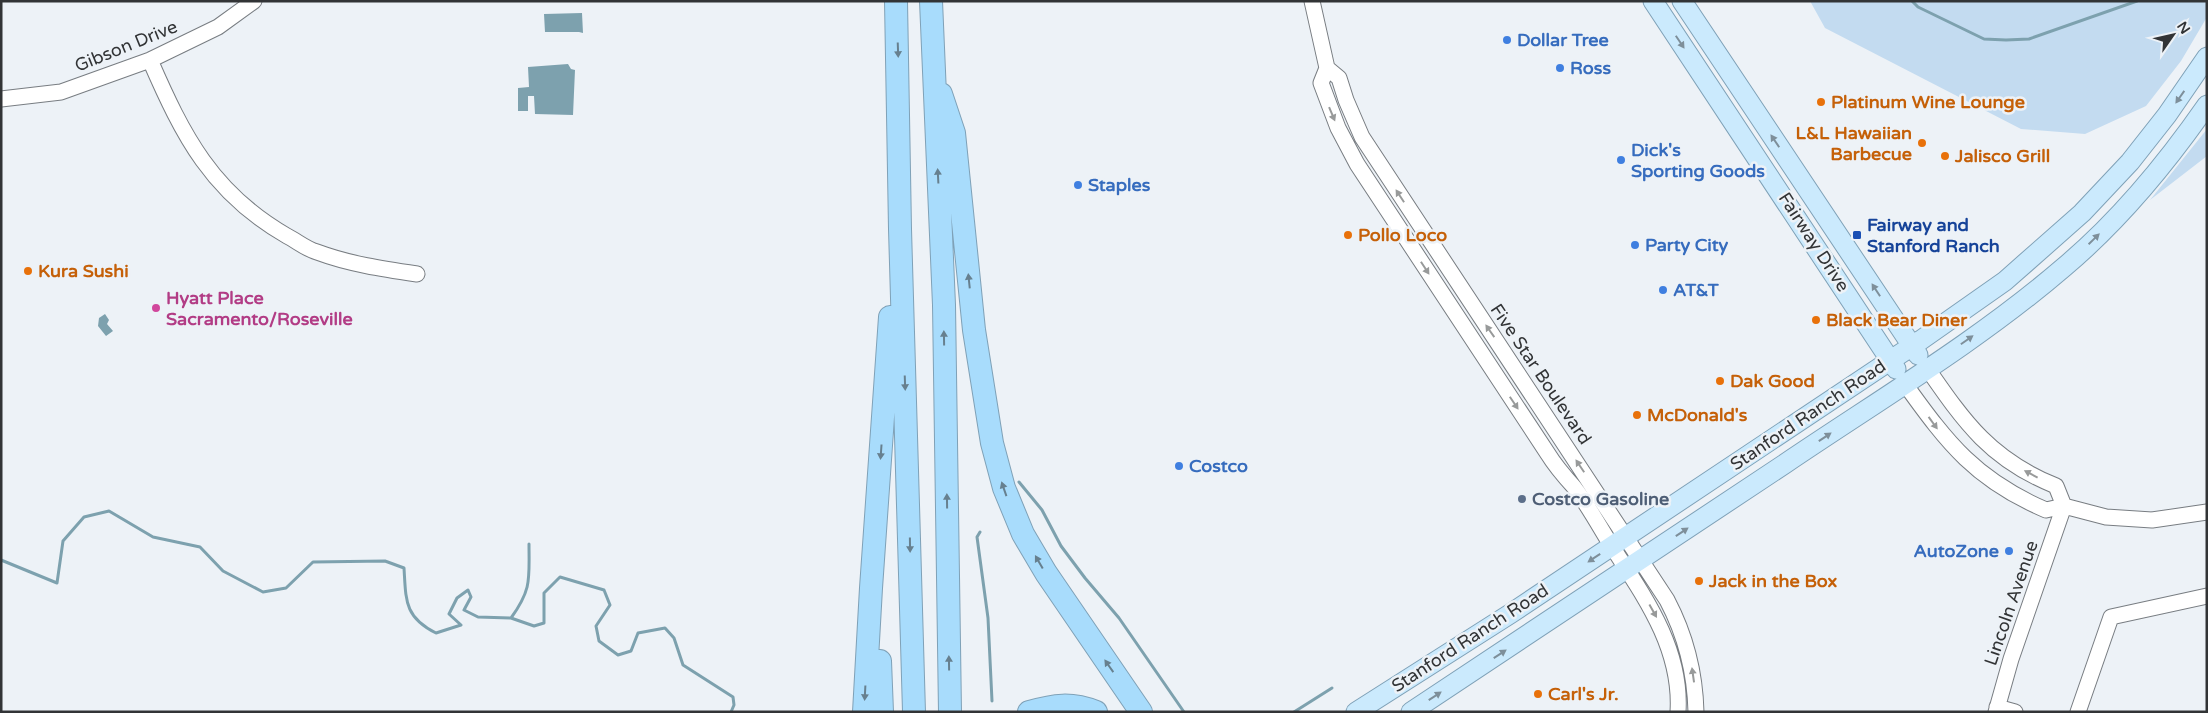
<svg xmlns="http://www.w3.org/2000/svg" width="2208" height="713" font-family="'Varela Round',sans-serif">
  <rect width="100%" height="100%" fill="#edf2f7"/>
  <path fill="#c3dbf0" d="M1810,1H2207V17L2181,61L2146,106L2085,134L2021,129L1825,28Z
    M2207,129V156L2150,200Z"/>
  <path fill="#7da1ae" d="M582,13L583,33L579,32H545L544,14Z
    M568,64L571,69L575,70L573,115L535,114L534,96H528V111H518V88L529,87L528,67Z
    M105,314L109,320L107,324L113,331L106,336L98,326L99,318Z"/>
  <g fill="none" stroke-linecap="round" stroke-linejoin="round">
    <path stroke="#7da1ae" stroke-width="3" d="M1912,1L1918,7L1984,39L2006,40L2029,39L2137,1
      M1019,482L1042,510L1061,546L1085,578L1119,618L1184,712
      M980,532L977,537L988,618L992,701
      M1,560L57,583L63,541L84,517L109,511L153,537L200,547L223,571L263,592L286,588L313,562L385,561L404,568C406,600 404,617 436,633L461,625L449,614L457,598L468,590L471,597L464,610L478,617L511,618L534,626L544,623V593L560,577L604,590L610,605L596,626L599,641L618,655L631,651L638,633L665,628L674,638L683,665L733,697L734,705L731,712
      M511,618C532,589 529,579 529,544
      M1294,712L1332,688"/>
    <defs>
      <path id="minor" d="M1312,1L1327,68L1339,78L1346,100L1362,137L1667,600C1686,636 1695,671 1696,712
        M150,60C183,136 212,193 287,236C297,241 306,249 317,252C349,264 383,269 417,274
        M1327,68L1321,83L1338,128L1357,164L1548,454C1556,467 1564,476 1574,487C1588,505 1599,526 1611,545C1644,596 1682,648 1678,712
        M1,99L61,92L150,60L218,27L254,1
        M1927,368C1965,423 1991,460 2056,486L2064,506
        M1905,384C1948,444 1976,480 2046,510L2064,506L2106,517L2152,520L2207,512
        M1997,707L2015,712
        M1996,712L2011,659L2064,506
        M2078,712L2111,617L2207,596"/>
      <path id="major" d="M1653,1L1896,369
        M1682,1L1918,355
        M1356,712L1510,614L1921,340L2005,281L2082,213L2130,162L2167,115L2207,57
        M1411,712C1536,630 1661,547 1786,463C1879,400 1978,341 2063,268C2118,222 2166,164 2207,105"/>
      <path id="highway" d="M896,1L900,229L914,712
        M931,1L944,305L950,712
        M941,94L954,133L974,330L992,443L1004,488L1023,534L1046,573L1141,712
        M880,661L882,712
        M864,712L871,588L890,317
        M1029,712C1054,705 1071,702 1096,712"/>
    </defs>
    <use href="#minor" stroke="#787d82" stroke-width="17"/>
    <use href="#major" stroke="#7fa1b7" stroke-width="21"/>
    <use href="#highway" stroke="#7fa1b7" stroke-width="24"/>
    <use href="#minor" stroke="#fff" stroke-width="15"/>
    <use href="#major" stroke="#cbeafd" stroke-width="19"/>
    <use href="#highway" stroke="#a8dcfc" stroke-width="22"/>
  </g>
  <defs><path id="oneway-solid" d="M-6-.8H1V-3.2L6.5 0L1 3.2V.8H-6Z" transform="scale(1.25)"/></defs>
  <g fill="#7e8f9a">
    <use href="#oneway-solid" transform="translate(1680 42) rotate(56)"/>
    <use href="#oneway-solid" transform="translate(2180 97) rotate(125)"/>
    <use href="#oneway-solid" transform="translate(1775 141) rotate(-124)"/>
    <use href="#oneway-solid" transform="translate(2094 239) rotate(-44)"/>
    <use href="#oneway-solid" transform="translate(1876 290) rotate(-123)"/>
    <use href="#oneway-solid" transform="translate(1967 340) rotate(-35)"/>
    <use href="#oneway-solid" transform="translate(1825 437) rotate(-34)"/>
    <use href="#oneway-solid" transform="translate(1682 532) rotate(-34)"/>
    <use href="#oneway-solid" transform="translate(1594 558) rotate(146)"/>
    <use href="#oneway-solid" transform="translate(1500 654) rotate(-33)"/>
    <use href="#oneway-solid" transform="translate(1435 696) rotate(-33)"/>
  </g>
  <g fill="#67808f">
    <use href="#oneway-solid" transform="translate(898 50) rotate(88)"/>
    <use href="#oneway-solid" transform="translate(938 176) rotate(-93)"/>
    <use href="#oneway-solid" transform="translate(969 281) rotate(-96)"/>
    <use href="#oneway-solid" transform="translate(944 338) rotate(-91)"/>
    <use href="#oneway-solid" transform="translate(905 383) rotate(88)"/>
    <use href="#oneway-solid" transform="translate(881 452) rotate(94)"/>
    <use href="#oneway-solid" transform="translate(1004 489) rotate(-109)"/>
    <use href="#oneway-solid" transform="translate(947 501) rotate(-91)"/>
    <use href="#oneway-solid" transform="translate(910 545) rotate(89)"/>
    <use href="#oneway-solid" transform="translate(1039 562) rotate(-120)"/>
    <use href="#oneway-solid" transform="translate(949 663) rotate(-91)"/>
    <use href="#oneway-solid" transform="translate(1109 666) rotate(-125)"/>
    <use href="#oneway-solid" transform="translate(865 693) rotate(93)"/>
  </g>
  <g fill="#989a9a">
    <use href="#oneway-solid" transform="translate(1332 114) rotate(67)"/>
    <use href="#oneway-solid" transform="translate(1400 196) rotate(-123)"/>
    <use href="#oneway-solid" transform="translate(1425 268) rotate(57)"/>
    <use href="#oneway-solid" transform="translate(1490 331) rotate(-125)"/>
    <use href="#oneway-solid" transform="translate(1514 403) rotate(56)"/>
    <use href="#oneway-solid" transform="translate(1933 423) rotate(54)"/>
    <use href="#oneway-solid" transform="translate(1580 466) rotate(-124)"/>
    <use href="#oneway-solid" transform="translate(2031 474) rotate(-152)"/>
    <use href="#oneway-solid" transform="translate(1653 611) rotate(61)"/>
    <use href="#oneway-solid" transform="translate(1693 675) rotate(-98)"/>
  </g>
  <g fill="#3f7fe0" stroke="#edf2f7" stroke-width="2">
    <circle cx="1507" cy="40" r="5"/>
    <circle cx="1560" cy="68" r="5"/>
    <circle cx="1621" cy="160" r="5"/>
    <circle cx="1078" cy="185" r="5"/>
    <circle cx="1635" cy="245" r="5"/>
    <circle cx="1663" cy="290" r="5"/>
    <circle cx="1179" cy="466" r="5"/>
    <circle cx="2009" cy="551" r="5"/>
  </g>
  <g fill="#e8710a" stroke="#edf2f7" stroke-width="2">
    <circle cx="1821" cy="102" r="5"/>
    <circle cx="1922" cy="143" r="5"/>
    <circle cx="1945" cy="156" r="5"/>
    <circle cx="1348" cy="235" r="5"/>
    <circle cx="28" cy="271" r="5"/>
    <circle cx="1816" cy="320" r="5"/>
    <circle cx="1720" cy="381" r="5"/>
    <circle cx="1637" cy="415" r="5"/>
    <circle cx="1699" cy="581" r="5"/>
    <circle cx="1538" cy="694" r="5"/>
  </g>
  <rect fill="#1a4fb4" stroke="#edf2f7" stroke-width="2" x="1852" y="230" width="10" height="10" rx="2.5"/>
  <circle fill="#d1479c" stroke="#edf2f7" stroke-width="2" cx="156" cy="308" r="5"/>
  <circle fill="#5c6f8a" stroke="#edf2f7" stroke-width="2" cx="1522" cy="499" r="5"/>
  <g text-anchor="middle" stroke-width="5" stroke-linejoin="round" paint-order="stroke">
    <g font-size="18" font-weight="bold" fill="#366cbe" stroke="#edf2f7" text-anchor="start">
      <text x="1517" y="46">Dollar Tree</text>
      <text x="1570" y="74">Ross</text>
      <text x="1631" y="156">Dick's<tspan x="1631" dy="21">Sporting Goods</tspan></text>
      <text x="1088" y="191">Staples</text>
      <text x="1645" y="251">Party City</text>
      <text x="1673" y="296">AT&amp;T</text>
      <text x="1189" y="472">Costco</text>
      <text x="1999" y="557" text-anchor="end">AutoZone</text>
    </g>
    <g font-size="18" fill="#323436" stroke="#edf2f7">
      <text transform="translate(126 46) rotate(-22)" y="6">Gibson Drive</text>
      <text transform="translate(1814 242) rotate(57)" y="6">Fairway Drive</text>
      <text transform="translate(1541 374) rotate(56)" y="6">Five Star Boulevard</text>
      <text transform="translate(1808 415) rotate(-34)" y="6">Stanford Ranch Road</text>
      <text transform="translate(2011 603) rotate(-71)" y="6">Lincoln Avenue</text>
      <text transform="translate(1470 638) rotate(-33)" y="6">Stanford Ranch Road</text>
    </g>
    <g font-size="18" font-weight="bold" fill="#c56008" stroke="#edf2f7" text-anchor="start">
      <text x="1831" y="108">Platinum Wine Lounge</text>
      <text x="1912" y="139" text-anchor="end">L&amp;L Hawaiian<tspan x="1912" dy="21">Barbecue</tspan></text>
      <text x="1955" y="162">Jalisco Grill</text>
      <text x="1358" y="241">Pollo Loco</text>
      <text x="38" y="277">Kura Sushi</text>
      <text x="1826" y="326">Black Bear Diner</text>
      <text x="1730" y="387">Dak Good</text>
      <text x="1647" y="421">McDonald's</text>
      <text x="1709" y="587">Jack in the Box</text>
      <text x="1548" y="700">Carl's Jr.</text>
    </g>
    <g font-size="18" font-weight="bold" fill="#164399" stroke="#edf2f7" text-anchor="start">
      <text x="1867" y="231">Fairway and<tspan x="1867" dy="21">Stanford Ranch</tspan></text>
    </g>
    <g font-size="18" font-weight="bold" fill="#b23c85" stroke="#edf2f7" text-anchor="start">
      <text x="166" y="304">Hyatt Place<tspan x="166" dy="21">Sacramento/Roseville</tspan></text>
    </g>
    <g font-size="18" font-weight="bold" fill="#4e5e75" stroke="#edf2f7" text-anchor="start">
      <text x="1532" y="505">Costco Gasoline</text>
    </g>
  </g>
  <rect width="2208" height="713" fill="none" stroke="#323436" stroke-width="5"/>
  <g transform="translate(2173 35) rotate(56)" stroke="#edf2f7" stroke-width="4" paint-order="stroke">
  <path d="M0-4L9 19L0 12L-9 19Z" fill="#323436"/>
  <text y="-8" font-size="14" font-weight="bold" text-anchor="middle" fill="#323436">N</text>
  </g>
</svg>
